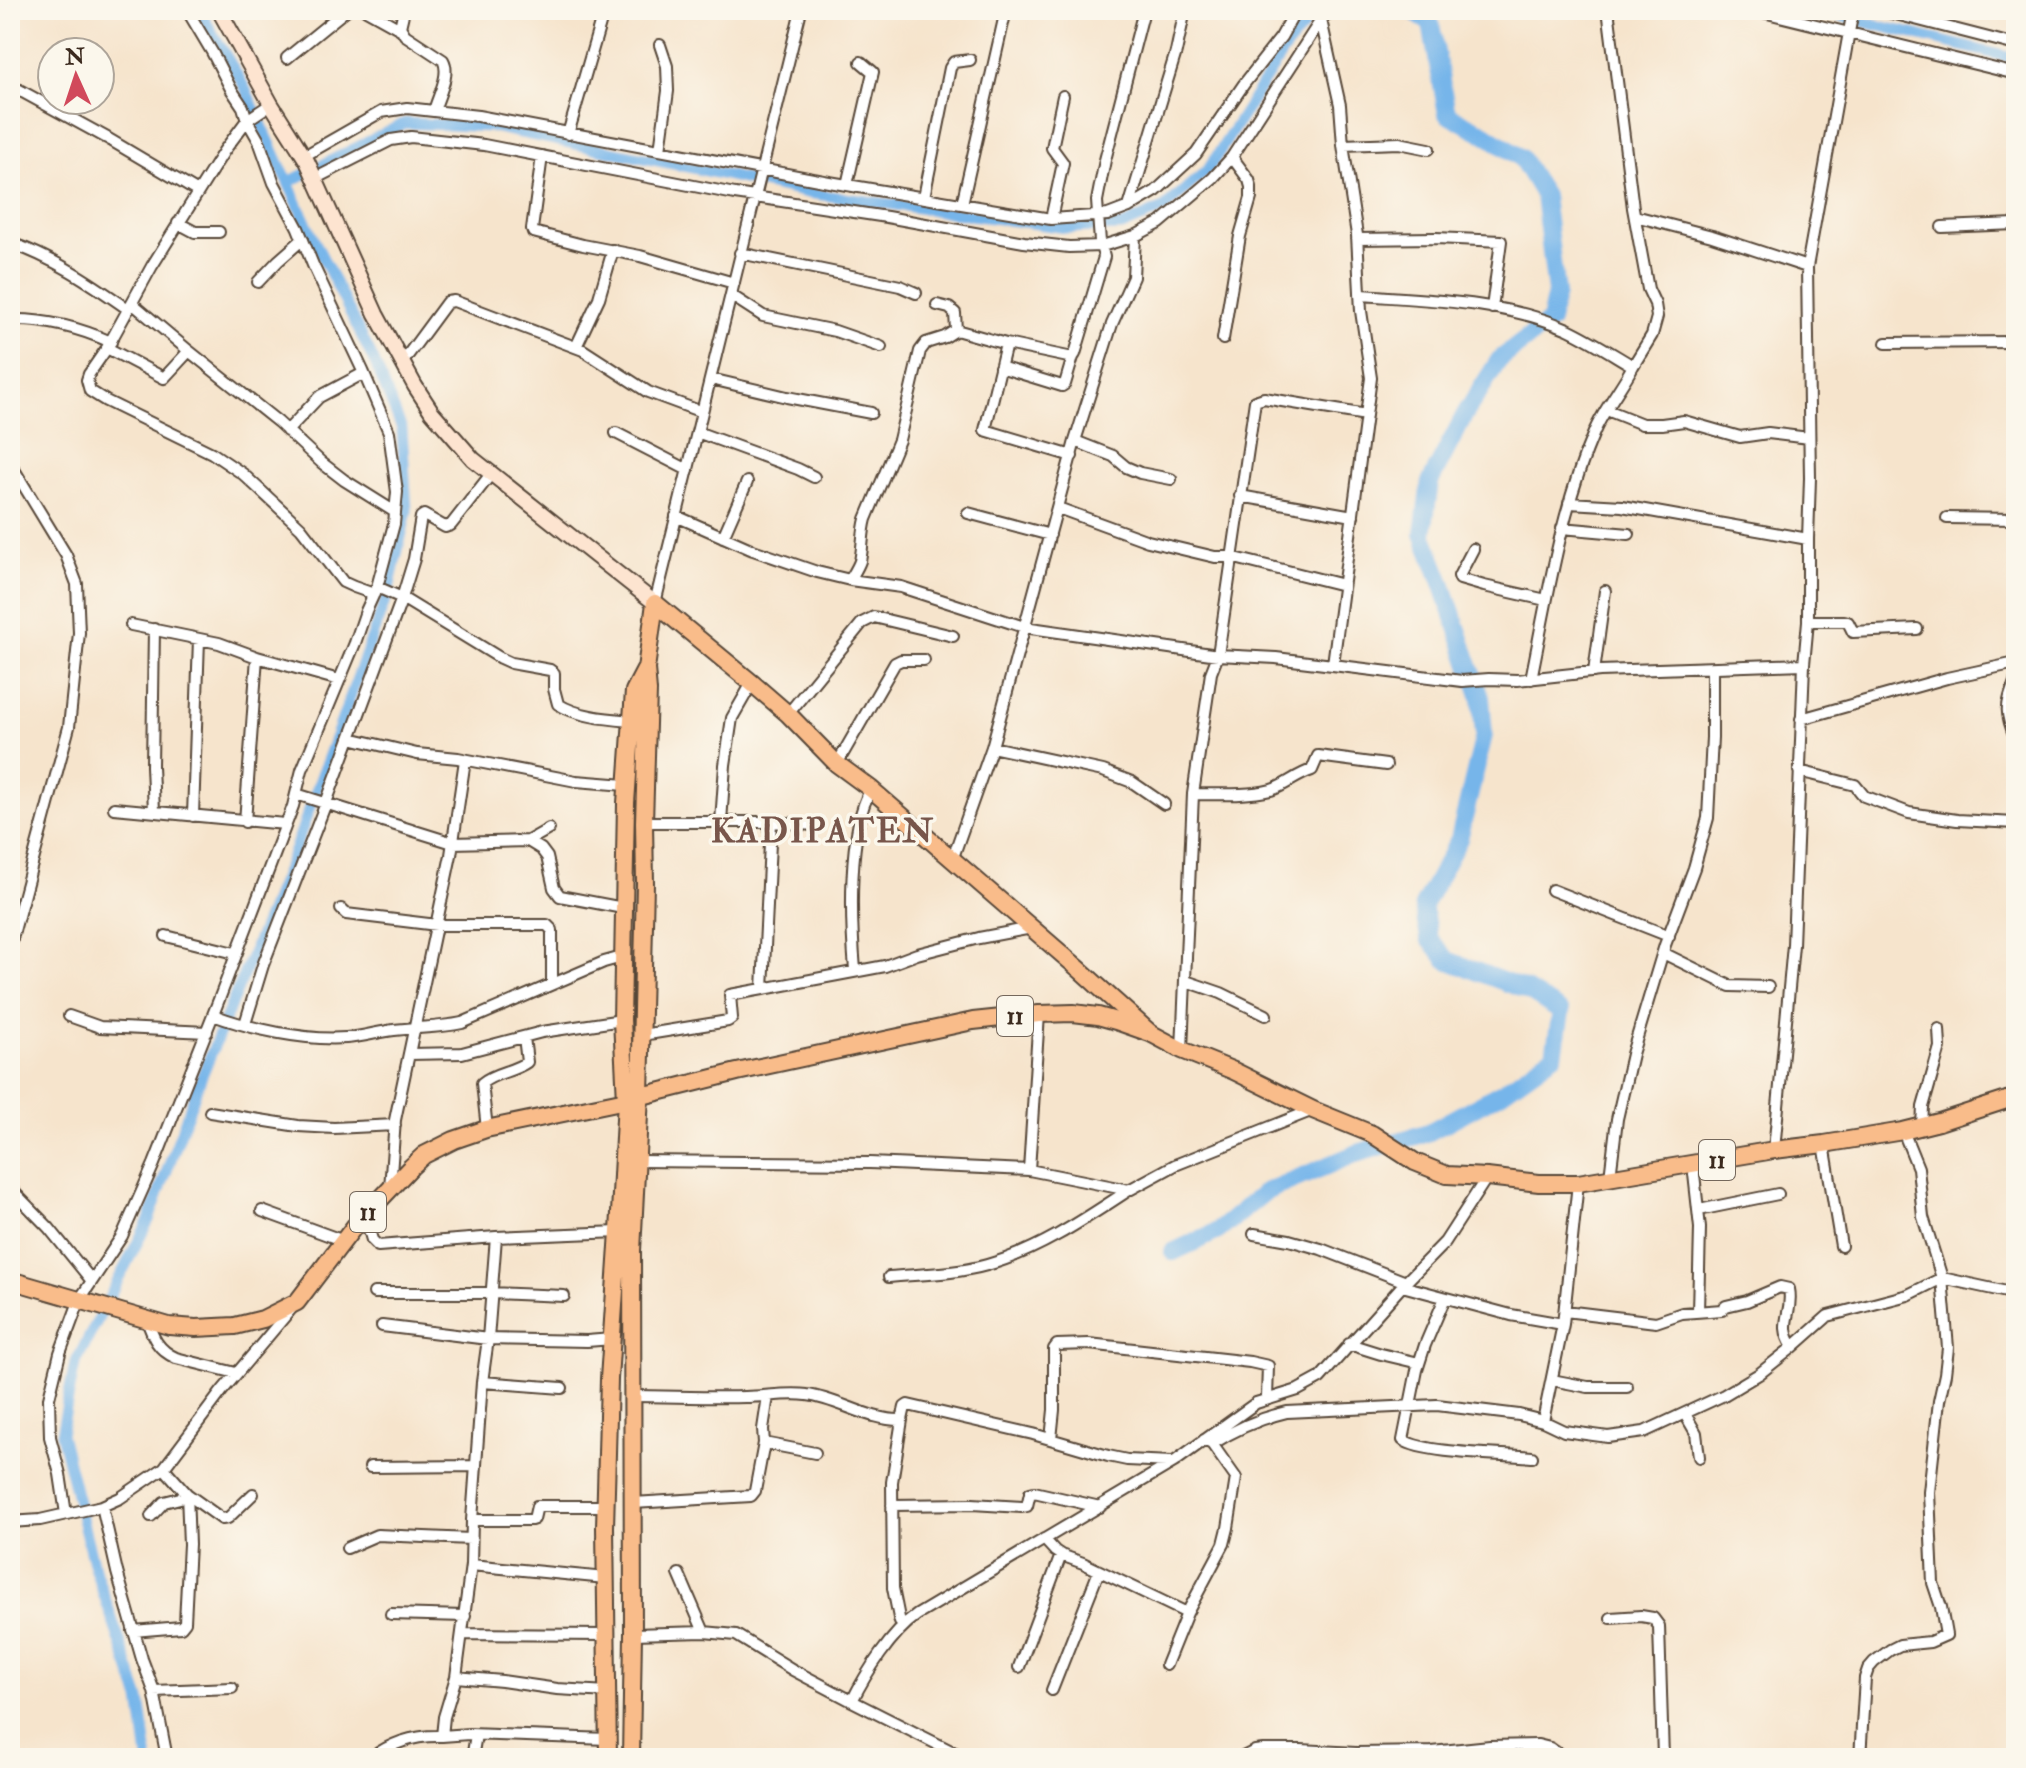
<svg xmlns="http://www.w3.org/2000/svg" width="2026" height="1768" font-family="'IM FELL Double Pica',serif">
  <rect width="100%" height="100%" fill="#fbf7ec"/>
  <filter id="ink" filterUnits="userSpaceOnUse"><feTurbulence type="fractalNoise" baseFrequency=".0125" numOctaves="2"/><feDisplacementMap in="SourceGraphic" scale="16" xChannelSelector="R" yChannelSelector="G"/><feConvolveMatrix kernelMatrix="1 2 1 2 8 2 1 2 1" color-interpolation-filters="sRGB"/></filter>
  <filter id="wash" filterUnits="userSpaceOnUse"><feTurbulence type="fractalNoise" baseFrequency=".006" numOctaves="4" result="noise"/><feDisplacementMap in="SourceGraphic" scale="32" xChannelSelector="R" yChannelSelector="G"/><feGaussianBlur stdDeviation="1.8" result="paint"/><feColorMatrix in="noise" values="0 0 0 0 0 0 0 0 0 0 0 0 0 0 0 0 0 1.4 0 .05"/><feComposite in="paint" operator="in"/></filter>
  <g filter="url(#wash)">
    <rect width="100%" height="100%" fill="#f6e4cc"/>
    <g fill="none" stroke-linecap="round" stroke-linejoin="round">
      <path stroke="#76b5ea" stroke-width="11" d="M1814,10L2016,59
        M289,182L405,123L492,127L698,169L807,193L1067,228L1122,226L1164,208L1209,168L1284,50L1317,10
        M148,1758L140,1699L94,1567L61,1434L75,1364L149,1220L197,1088L293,854L388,593L407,511L402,429L374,361L315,242L245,88L199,10"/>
      <path stroke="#76b5ea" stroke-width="18" d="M1173,1252L1218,1231L1265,1192L1355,1154L1429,1132L1502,1092L1554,1055L1561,1012L1528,991L1447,960L1429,938L1423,906L1459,839L1484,735L1481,698L1441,580L1423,534L1430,482L1465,414L1499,360L1550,321L1556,293L1544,196L1521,158L1485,134L1447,114L1431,24L1412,10"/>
    </g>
  </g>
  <g filter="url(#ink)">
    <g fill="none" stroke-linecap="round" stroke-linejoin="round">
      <defs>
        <path id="minor" d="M366,10L402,30
          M404,10L400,27L405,35L443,60C451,74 438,96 434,111
          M1610,10L1609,17L1633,208L1648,289L1655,304L1657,317L1652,335L1633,366
          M1755,10L2016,74
          M1880,10L2016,45
          M251,13L256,10
          M287,58L346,10
          M10,85L107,138L198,192
          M271,104L247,120L224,151L152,266L107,348L89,374L87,380L90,391L106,401L212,453L243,474L301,528L343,582L354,587L374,594
          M568,134L604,10
          M1343,145L1399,143L1429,149
          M660,150L668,91L667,66L660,45
          M304,156L381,112L407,108L478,116L829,182L1051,219L1108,215L1129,207L1156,191L1196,154L1244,84L1281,37L1296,10
          M542,156L532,229L533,232L583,245L640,256L734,283
          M314,179L391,140L411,137L484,145L735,194L887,217L1024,242L1069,247L1102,246L1135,236L1160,223L1213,178L1232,157L1321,20
          M847,185L873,72L861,62
          M924,197L950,68L954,62L970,60
          M962,204L1006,10
          M1129,207L1176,52L1185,10
          M1635,216L1712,236L1807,267
          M1051,219L1063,163L1052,148L1063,96
          M178,223L195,232H219
          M1942,227L2016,224
          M1357,239L1436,238L1501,241L1492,308
          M10,243C53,257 91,283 128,309
          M740,253L900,286L916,293
          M258,282L278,261L303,239
          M1360,295C1429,300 1503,301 1568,329C1591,340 1611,353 1633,366C1621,388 1605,408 1595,430C1561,509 1548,595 1531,679
          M732,296L763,316L835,331L881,347
          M132,303L189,351
          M10,320C46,319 78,327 111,342
          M956,330L1006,344L985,430L1072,456
          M1223,339L1240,236L1251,198V187L1249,180L1232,157
          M1886,343L2016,342
          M1006,344L1068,357H1073L1075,354L1104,257L1100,242L1097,201L1105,160L1144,10
          M576,347L599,298L613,250
          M107,348L164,378L189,351L278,422L322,463L344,480L395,512
          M402,363L447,302L454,301L583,350L648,392L702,412
          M1000,367L1062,386L1065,384L1073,357
          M711,379L787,397L871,413
          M1607,410L1642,424H1662L1684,421L1740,437L1768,433L1809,438
          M287,431L319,397L364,373
          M697,432L798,469L814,477
          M616,433L688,470
          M1075,441L1113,456L1126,467L1140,473L1171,479
          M10,463L66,555L77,584L79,633L69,727L10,946
          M1240,496L1353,516
          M1569,503L1622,506L1808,539
          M1058,508L1148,541L1215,557H1231L1343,585
          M968,513L1050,535
          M676,516L753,550L817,572L850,580L901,587L1024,627L1218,655L1276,658L1462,681L1489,679L1517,680L1600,671L1804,664L1793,945L1774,1150
          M1947,518L2016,519
          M1562,528L1629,534
          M723,537L747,482
          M1473,549L1459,576L1460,579L1484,586L1546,600
          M850,580C854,573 858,567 860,561C863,548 862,534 866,519L899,440L920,351L926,343L945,337L956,330L955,313L949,308L937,305
          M377,587L402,598L500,658L511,663L550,670L554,673V689L558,704C578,717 609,719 632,721
          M655,603L801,10
          M1808,621H1844L1848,622L1853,632L1917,629
          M131,625L219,643L257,657L339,680
          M154,629L152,766L154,811
          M1333,664L1366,415
          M1804,664L1808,621V539L1810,478L1807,267L1853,10
          M1594,672L1605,591
          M2016,679C2006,707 2004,711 2016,739
          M788,714L862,623L874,617L953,636
          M1801,719L1947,678L2016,663
          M350,738L417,754L458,758L576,781L626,785
          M992,747L1103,771L1132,782L1164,804
          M837,764L895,663L901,660H924
          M1799,771L1855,785L1864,796L1909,813L1957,820L2016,823
          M296,794L453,843L528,841L541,849L547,857L554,888L560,896L623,908
          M1193,794C1219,794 1246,796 1271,790C1285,786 1296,775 1312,770L1318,756L1386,765
          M114,808L285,824
          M193,816L199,639
          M245,822L257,657
          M644,822H771L763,989L885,966L917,954L979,938L1032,928
          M721,822L725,765L732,718L752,683
          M771,822L814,825
          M528,841L549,829
          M952,860L992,747L1075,441L1112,324L1133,277L1135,236
          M1552,890L1669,936
          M341,909L346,914L437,925H547L552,930V984
          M166,936L235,953
          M1663,953L1730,986L1768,987
          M855,970C851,923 847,831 871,789
          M1186,981L1221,993L1266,1015
          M213,1015C251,1029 305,1041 346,1038C362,1037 378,1032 394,1030C417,1027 439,1028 462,1023L604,962L622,957
          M69,1016L100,1027L207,1032
          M245,1024L263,965L326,803L402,598L414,559L421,517L424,515L445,527L451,525L491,474
          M642,1035L728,1021L732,1018L730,995L763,989
          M1182,1050L1193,794L1211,673L1218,655L1255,401L1264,398L1366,415L1371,378L1361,311L1357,235L1343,145L1340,105L1321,20L1331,10
          M409,1054L462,1053L542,1032L622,1020
          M210,1112L298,1126L334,1128L395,1125
          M1922,1126L1923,1107L1940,1047L1939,1029
          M487,1129L482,1083C495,1072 513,1072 527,1062L524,1037
          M1824,1144L1841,1246
          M637,1161L870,1163L1029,1170L1129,1190L1175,1165L1313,1110
          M1695,1164L1694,1174L1700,1228L1698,1312
          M1029,1170L1039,1014
          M1610,1177L1617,1119L1632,1054L1665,945L1694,868L1708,818L1712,737V668
          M10,1188L49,1228L92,1281
          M390,1188L395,1120L451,855L465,760
          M1699,1210L1778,1194
          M262,1211L344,1241
          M365,1216L372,1240L378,1246L496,1237L619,1232
          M1254,1234L1289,1240L1321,1249L1406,1282
          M496,1237L488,1339L482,1382L472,1520L471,1565L456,1677L444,1717L442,1736L469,1734L608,1739
          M889,1277C922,1274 955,1274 987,1265C1038,1251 1085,1219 1129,1190
          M1402,1286L1511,1315L1563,1324
          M374,1293H491L564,1296
          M1445,1298L1425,1345L1417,1370L1403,1440C1424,1454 1503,1454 1532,1457
          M1565,1311L1656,1322L1682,1313L1722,1310L1726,1306L1747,1301L1780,1287L1789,1289C1794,1313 1777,1323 1793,1347
          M147,1320C153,1338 158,1350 176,1358L236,1373
          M382,1326L488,1339L587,1341L612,1339
          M1349,1344L1381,1354L1419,1363
          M1552,1380L1588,1387H1627
          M482,1382L562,1388
          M632,1396C670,1396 707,1398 745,1397C765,1397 787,1392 807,1395C839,1399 869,1421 902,1420L905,1407L908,1405L1033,1434L1108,1456L1127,1460L1172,1462
          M1685,1414L1696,1433L1699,1457
          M902,1420L892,1482L893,1588L899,1618L900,1622L903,1625
          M1543,1421L1563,1324L1578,1183
          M1051,1439L1054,1410V1349L1057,1345L1089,1344L1250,1362L1268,1366L1267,1398
          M1204,1440L1212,1444C1234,1430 1261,1418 1287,1412L1437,1405L1519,1415L1543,1421L1564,1431L1608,1437L1644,1432L1724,1395L1759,1374L1793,1347L1828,1316L1908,1295L1942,1278L2016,1294
          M764,1443L763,1429L768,1396
          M370,1467L475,1466
          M187,1494L222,1519L228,1518L253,1494
          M633,1503L751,1496L755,1491L764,1443L815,1453
          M892,1505L972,1504L1022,1507L1027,1506L1030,1493L1034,1492L1100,1507
          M102,1506L117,1572L142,1659L154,1691L167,1758
          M66,1514L60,1474L50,1437L49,1398L60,1353L80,1299L122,1236L154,1164L220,997L293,806L302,770L355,643L366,611L377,587L394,524L397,492L389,432L363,371L313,265L298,228L274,183L259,141L247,120L243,107L231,89L212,52L187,10
          M151,1516L164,1502L188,1496
          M472,1520H531L534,1519L537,1506H605
          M10,1522L40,1520L102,1506L120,1498L164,1468L222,1391L291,1309
          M1044,1539L1055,1551L1061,1555L1083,1563L1187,1613
          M347,1548L377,1535L471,1539
          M471,1565L606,1578
          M679,1574L704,1632
          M391,1614L465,1616
          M1611,1618L1641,1616L1653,1618L1659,1626L1663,1758
          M133,1631L181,1627L185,1622L189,1544L187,1494L164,1468
          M463,1634L607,1635
          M633,1634L704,1632L736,1635L793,1670L852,1701C866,1673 891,1633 917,1615L1174,1462L1256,1403L1298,1390L1320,1378L1402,1286L1445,1242L1487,1177
          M1166,1665L1187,1613L1224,1544L1228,1528L1236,1478L1212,1444
          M1019,1667L1061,1555
          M456,1677L502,1681L557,1689L608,1692
          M1052,1690L1099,1571
          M154,1691L232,1688
          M852,1701L965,1758
          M371,1758C392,1742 416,1735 442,1736
          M472,1758L476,1735
          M1241,1758L1255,1751L1263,1750H1301L1356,1753L1432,1752L1490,1746L1538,1745L1550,1748L1564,1758
          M1860,1758L1865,1678L1868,1669L1874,1662L1890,1650L1900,1645L1930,1642L1946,1635L1941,1607L1933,1583L1929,1492L1939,1401L1945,1374L1948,1348L1942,1278L1923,1217L1918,1168L1903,1131"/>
        <path id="secondary" d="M219,10L271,104L307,161L376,314L415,386L432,412L473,459L655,603"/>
        <path id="primary" d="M655,603L752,683L788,714L837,764L871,789L1078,968L1149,1032
          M608,1758L605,1527L609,1379L619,1232L626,1100L622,1020L626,803L634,691L645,670
          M631,1758L633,1634L632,1251L640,1095L645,883L644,822L648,691L646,669L655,603"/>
        <path id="trunk" d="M10,1280L169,1326L196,1328L235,1326L263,1319L297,1302L354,1227L411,1167L424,1155L454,1140L486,1129L626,1100L737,1072L973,1021L1039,1014L1073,1013L1098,1016L1116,1021L1150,1033L1182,1050L1234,1071L1313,1110L1372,1134L1415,1162L1447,1175L1487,1177L1539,1183H1578L1774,1150L1824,1144L1903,1131L1939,1122L2016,1097"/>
      </defs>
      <use href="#minor" stroke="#574638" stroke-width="14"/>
      <use href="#secondary" stroke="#574638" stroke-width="18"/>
      <use href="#primary" stroke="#574638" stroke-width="20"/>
      <use href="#trunk" stroke="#574638" stroke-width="20"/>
      <use href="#minor" stroke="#fff" stroke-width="10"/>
      <use href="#secondary" stroke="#fde4d0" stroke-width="14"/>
      <use href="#primary" stroke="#f9bc8a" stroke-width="16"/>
      <use href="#trunk" stroke="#f9bc8a" stroke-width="16"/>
    </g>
  </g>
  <g text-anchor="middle" stroke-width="7" stroke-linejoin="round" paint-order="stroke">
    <g fill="#fbf7ec" stroke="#75685c" stroke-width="2">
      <rect x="997" y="996" width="36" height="40" rx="6"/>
      <rect x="1699" y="1140" width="36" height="40" rx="6"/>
      <rect x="350" y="1192" width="36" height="40" rx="6"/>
    </g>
    <g font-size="24" font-weight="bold" fill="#3b2a1e">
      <text x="1015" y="1024">11</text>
      <text x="1717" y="1168">11</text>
      <text x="368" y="1220">11</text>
    </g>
    <g font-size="34" font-weight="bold" letter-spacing="2" fill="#78564b" stroke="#fbf7ec">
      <text x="823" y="842">KADIPATEN</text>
    </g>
  </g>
  <rect width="2026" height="1768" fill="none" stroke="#fbf7ec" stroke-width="40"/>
  <g transform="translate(76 76) rotate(357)"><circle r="38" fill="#fbf7ec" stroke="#aea59a" stroke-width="2"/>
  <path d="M0-6L14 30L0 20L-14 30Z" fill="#d1495b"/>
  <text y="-12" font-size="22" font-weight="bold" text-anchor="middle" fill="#3b2a1e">N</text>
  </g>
</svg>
